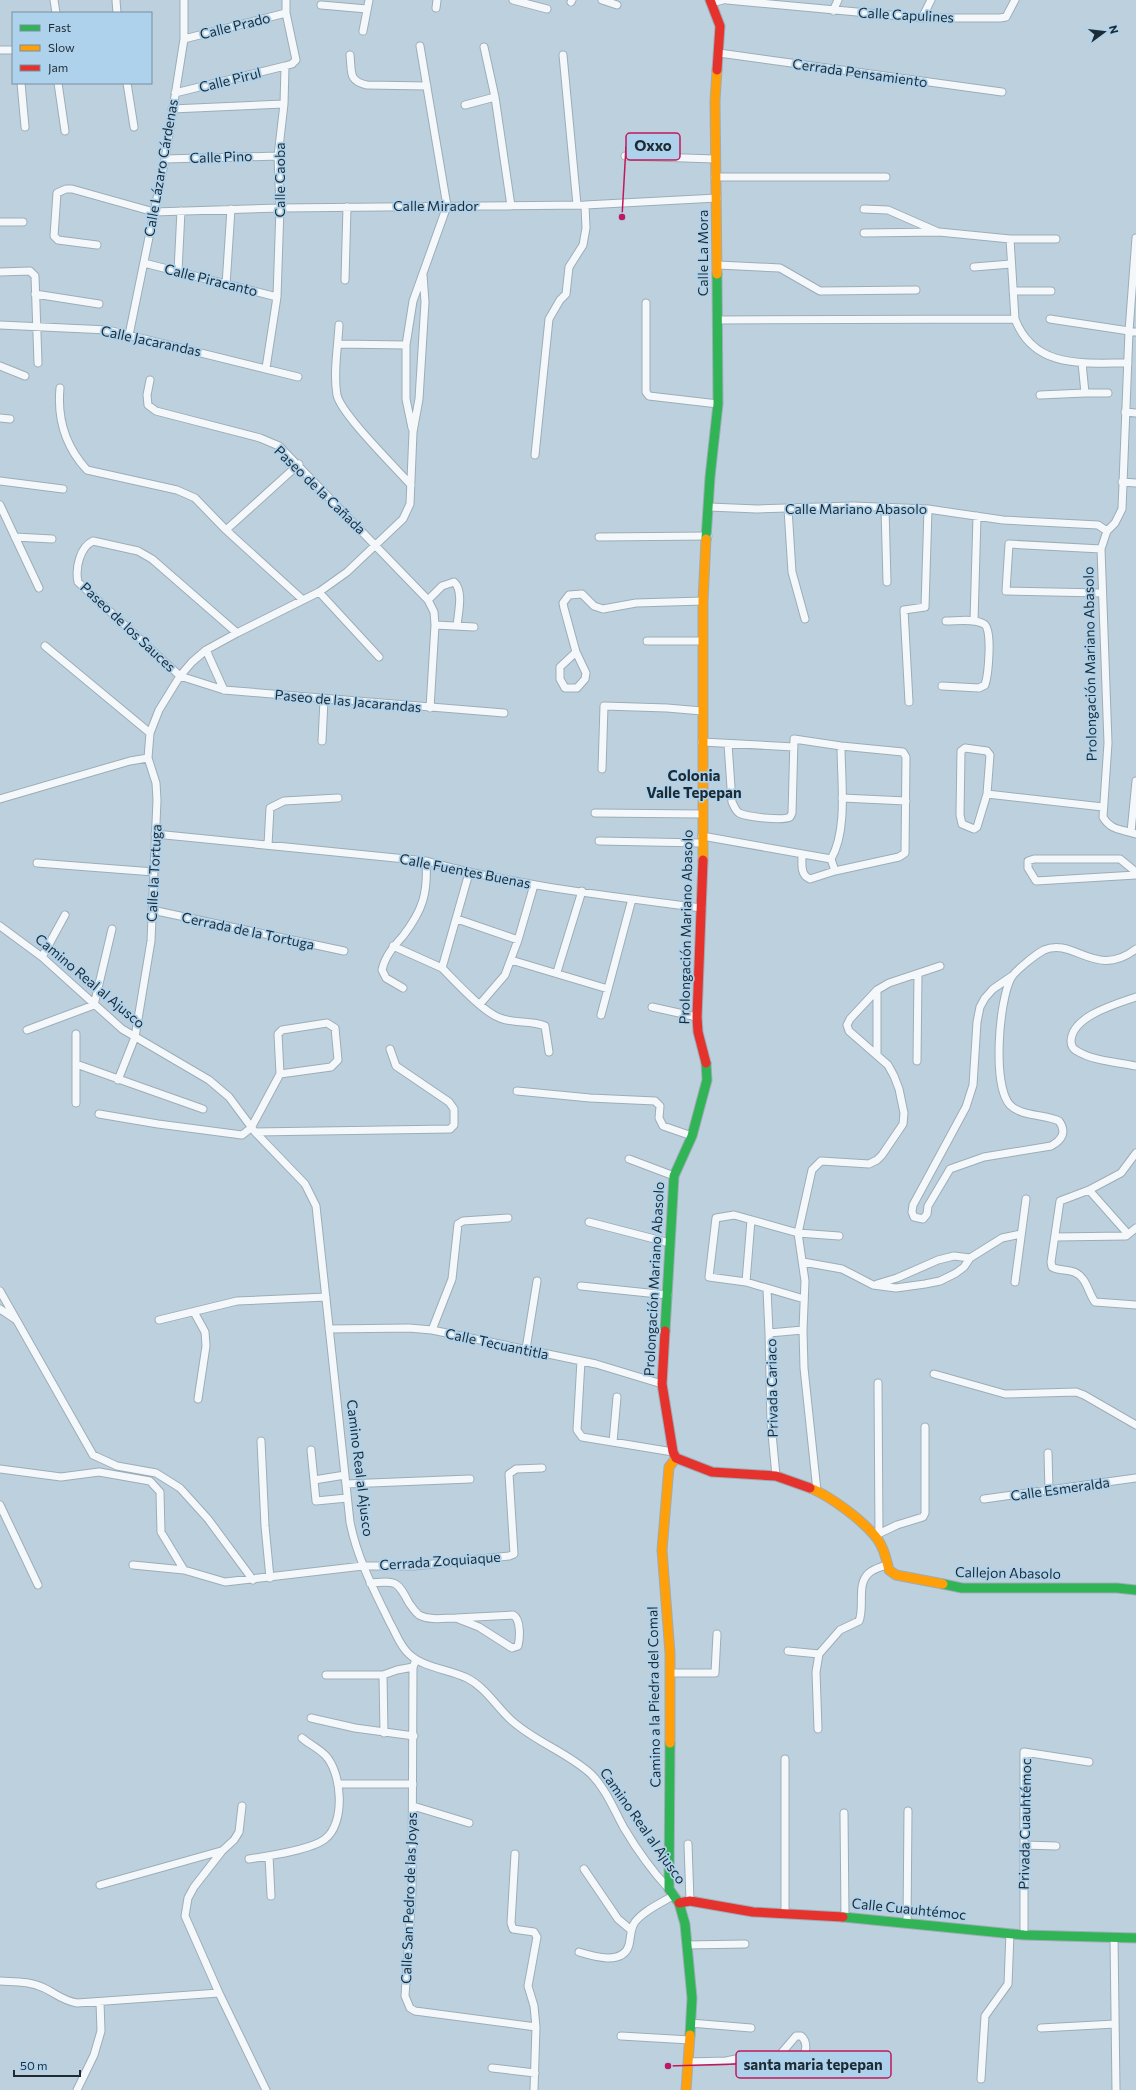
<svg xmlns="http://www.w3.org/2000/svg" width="1136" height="2090" font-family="Commissioner,sans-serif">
  <rect width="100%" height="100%" fill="#bdd0de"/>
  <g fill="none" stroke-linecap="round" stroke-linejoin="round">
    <defs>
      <path id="street" d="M54,0L56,13
        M116,0L117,13
        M513,0L547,9
        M602,0L617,5
        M727,0L922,18H1000L1006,17L1015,0
        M571,2L572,0
        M711,3L723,0
        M321,5L367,9
        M436,8L437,0
        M833,11L838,0
        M922,18L931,0
        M363,31L369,0
        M184,39L286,13
        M484,47L495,97L511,206
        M0,50H13
        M719,53L1002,92
        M350,55C352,72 348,81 367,85L427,86
        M563,55L577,205
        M21,83L25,127
        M58,83L65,131
        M127,83L134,127
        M175,93L285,66
        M465,105L495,97
        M172,109L284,104
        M625,156L715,159
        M165,159L278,156
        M715,177H886
        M864,209L888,210L936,231
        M0,222H23
        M864,233L939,232L1010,239H1056
        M1010,239L1015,319
        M97,245L58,240L54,236L57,193L66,189H72L154,212L280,208L585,205L717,198
        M144,263L277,297
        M718,265L780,268L820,291L916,290
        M974,267L1011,264
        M178,271L181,211
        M0,272L30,271L35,276L38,363
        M345,280L347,207
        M226,285L231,209
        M1013,291H1051
        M35,294L99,304
        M646,303V392L649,396L718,404
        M1050,319L1136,332
        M717,320L1015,319C1034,369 1083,363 1128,363
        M0,325L108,330L298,377
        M339,325C338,347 333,373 337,395C341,414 396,468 411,485
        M129,335L165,159L184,39V0
        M338,344L406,345
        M0,366L25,376
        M266,368L277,297L280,208L278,156L284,104L285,66L292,64L296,60L286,13V0
        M150,380L147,395L148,405L156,411L260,438L279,446L428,600L434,612L435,625L430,708
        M60,388C57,419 65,446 87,470L177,490L195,498L226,530L303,600
        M1085,393H1108
        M1040,395L1085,393L1082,363
        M1125,412L1136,413
        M0,418L10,419
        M412,428L406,399V345L413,301L447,206L420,46
        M535,455L549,319L560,300L566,294L569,267L583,245L586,228L585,205
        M0,481L63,489
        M1122,482L1136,483
        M0,505L39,588
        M709,507L757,509L853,506L928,509L1003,520L1098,525L1107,531L1101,549L1108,743L1103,817C1111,831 1122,829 1136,834
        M885,508L887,582
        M788,509L792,572L805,619
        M226,530L299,464
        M1107,531L1115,523L1122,509L1129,331L1136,238
        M15,537L52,539
        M599,537L708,536
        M1101,549L1009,544L1006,591L1102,593
        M319,592L379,657
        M428,600L442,586L454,582C464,591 458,613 457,626
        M974,621L977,516
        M435,625L474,627
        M237,633L152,559L138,551L93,541C80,547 75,568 78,582L180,676L224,690L504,713
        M647,641H703
        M45,646L150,733
        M206,650L224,690
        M576,652L560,667V679L565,688H577L585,679L586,673L576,652L564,608L563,603L569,595L582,594L594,606L603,609L636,603L703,601
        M942,686L979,688L985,685C988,676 993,629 984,624C974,618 957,621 946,621
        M909,702L904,610L925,607L928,509
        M322,741L324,700
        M702,742L794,747
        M728,744L732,802C734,806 735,810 739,813C747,817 783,821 790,817L792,813L794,739L841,746L903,752L906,757L905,853L899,857L835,871L831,859C848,830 841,780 841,746
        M602,769L604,706L667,708L702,711
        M987,794L977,827L974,829L962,824L960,815L961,751L965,748L987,751L990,755L987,794L1103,807
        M842,798L906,801
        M0,799L130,761L148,758
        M595,813L702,814
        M1131,832L1136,781
        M155,834L426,861C516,886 610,896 702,908
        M702,836L831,859
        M599,841L702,843
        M268,845L270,808L284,801L338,798
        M802,854C802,864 800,875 810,879L835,871
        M37,863L154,872
        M1136,872L1120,859H1034L1028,861V868L1036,881L1136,875
        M469,873L442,968C455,981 483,1012 500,1018C514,1024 531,1020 545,1026L549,1052
        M152,910L344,951
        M457,919L518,940
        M0,926L42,957L122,1029L209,1080L229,1097L255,1132L305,1184L316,1206L350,1522C357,1558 374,1590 390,1623C396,1633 400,1646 409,1654C424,1668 448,1669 467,1678C485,1687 496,1706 511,1720C535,1742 567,1752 591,1774C606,1789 614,1810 624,1828C637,1850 652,1871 669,1889
        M393,946L442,968
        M42,957L65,915
        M511,960L608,989
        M557,972L582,891
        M1012,976L993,989L985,998L980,1007L977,1022L973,1085L966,1107L913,1205L912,1212L914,1217L923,1219L927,1214L928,1206L950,1169L984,1157L1051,1146C1062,1140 1067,1132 1059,1121C1045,1114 1022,1117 1010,1105C992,1085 999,1001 1011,978C1015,971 1036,954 1044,950C1074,937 1096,980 1136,949
        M403,988L386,978L382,970C385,956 394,946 403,936C423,910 428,893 426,861
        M1136,997C1116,1004 1072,1016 1071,1041C1071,1045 1073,1049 1077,1051C1093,1061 1117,1062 1136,1066
        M480,1004L505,975L518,940L534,885
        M652,1007L697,1017
        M601,1015L632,899
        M327,1023L335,1028L338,1060L331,1067L280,1074L278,1034L282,1030Z
        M27,1030L94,1005L112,929
        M877,1055V990
        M917,1061L918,974
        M76,1064L203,1109
        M118,1080L135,1037L151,941L157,800L156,783L148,758L150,733L159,710L180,676L192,662L206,650L237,633L319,592L347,572L403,519L410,504L413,432L419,399L425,302L423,275
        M517,1091L590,1098L655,1101L660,1106L659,1118L663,1126L692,1136
        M76,1103V1034
        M99,1114L158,1124L242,1135L251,1128L280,1074
        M255,1132L450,1129L454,1125V1109L449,1102L396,1066L390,1049
        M1136,1153L1121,1173L1089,1190L1060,1201L1051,1262L1052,1267C1059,1271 1066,1269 1074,1272C1087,1277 1088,1293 1095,1302L1136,1305
        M629,1159L674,1176
        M1089,1190L1128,1234
        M589,1222L670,1243
        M1055,1237L1126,1236L1136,1228
        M803,1262L842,1269L873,1285L896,1288L925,1284L940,1281L956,1273L964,1267L970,1258L1002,1238L1021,1234
        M746,1282L751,1220
        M1015,1282L1026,1199
        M877,1284L897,1278L938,1260L954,1256L970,1258
        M581,1286L668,1295
        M767,1289L769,1333
        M0,1291L93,1455L117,1466L156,1473L180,1488L208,1519L253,1580
        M804,1299L746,1282L709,1277L716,1218L734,1215L798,1233L839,1236
        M0,1309L15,1319
        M194,1312L205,1332L206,1346L198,1399
        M159,1320L237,1301L326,1297
        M329,1329L409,1328L432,1330L596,1364L662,1384
        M432,1330L452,1279L458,1224L463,1221L508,1218
        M526,1349L537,1281
        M581,1361L577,1430L582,1437L673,1452
        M934,1374L1005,1394L1076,1392L1084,1395L1136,1425
        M878,1383L879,1534
        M261,1441L265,1526L270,1578
        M613,1442L617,1397
        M311,1450L316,1501L347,1498
        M1048,1453L1049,1491
        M0,1469L61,1477L99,1472L150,1481L160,1492L161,1532L184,1570L225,1582L363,1566H414L509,1556L514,1554L509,1474L516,1469L542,1468
        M776,1476L771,1423L769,1333L803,1330
        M314,1480L345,1475
        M346,1484L470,1479
        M817,1491L804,1368L803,1330L805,1281L798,1233L812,1170L821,1161L869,1164L877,1160L882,1155L903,1124L904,1113L899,1089L894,1076L888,1065L849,1031L847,1025L850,1019L877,990L889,983L940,966
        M984,1499L1136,1478
        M0,1505L38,1585
        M876,1535L897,1525L923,1517L925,1513V1427
        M133,1565L184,1570
        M370,1583C396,1581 397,1580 409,1603C412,1607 415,1612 419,1615C430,1621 445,1618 456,1618
        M513,1615C521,1619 520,1638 518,1646L512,1648L479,1627L456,1618Z
        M788,1651L819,1654
        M416,1660L413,1667L412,1892L405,1996L410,2008L415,2011L536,2027
        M670,1673H715L717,1634
        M326,1675H383L384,1733
        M383,1675L397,1670L413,1667
        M311,1718L355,1728L414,1736
        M818,1729L816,1672L819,1654L840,1630L859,1621C865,1607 856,1584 869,1573C873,1569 881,1567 886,1565
        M785,1759V1914
        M339,1784H413
        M242,1806L239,1832L234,1840L222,1851L194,1887L188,1898L185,1916L219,1993L266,2090
        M413,1806L469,1823
        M844,1813L845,1917
        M688,1844L690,1901
        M1024,1845L1056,1846
        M515,1854L511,1923L513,1929L534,1932L537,1937L528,1986L534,2006L536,2027L534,2090
        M269,1856L271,1896
        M249,1859C268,1856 311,1850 325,1839C346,1823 342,1772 325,1755C318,1748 309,1744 302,1738
        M584,1869L618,1919L631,1930
        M100,1885L221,1851
        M907,1923L908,1811
        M1024,1935V1752L1089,1762
        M1114,1937L1116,2090
        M687,1945L745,1944
        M579,1952C592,1956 623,1966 629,1945C631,1937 630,1929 635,1922C644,1910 662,1903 674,1895
        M0,1981C14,1982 30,1981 44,1988C57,1994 61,2000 77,2003L219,1993
        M690,2023L751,2028
        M1041,2028L1115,2024
        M621,2036L690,2040
        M688,2062L726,2061L751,2056L769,2059L803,2056C807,2050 807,2041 801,2036H796L778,2057
        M492,2068L535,2073
        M981,2079L985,2016L1008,1984L1010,1933
        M77,2090L94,2055L101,2031L100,2002"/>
      <path id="fast" d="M706,539L710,477L718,404L717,274
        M665,1331L674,1176L692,1136L707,1080L706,1063
        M943,1584L962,1588H1117L1136,1590
        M670,1743L669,1889L679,1903L685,1924L692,1998L690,2035
        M843,1917L1024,1935L1136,1938"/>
      <path id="slow" d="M717,274L715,101L717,70
        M703,860V601L706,539
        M810,1488C830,1496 861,1519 875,1536C883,1545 886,1558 889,1570L896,1575L943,1584
        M670,1743V1653L662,1550L669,1467L676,1458
        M686,2090L690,2035"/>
      <path id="jam" d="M710,0L720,26L717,70
        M703,860L697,1017L698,1032L706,1063
        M665,1331L662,1384L673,1452L676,1458
        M676,1458L712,1472L776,1476L810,1488
        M679,1903L690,1901L753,1912L843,1917"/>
    </defs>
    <use href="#street" stroke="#9dadb7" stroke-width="9"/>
    <use href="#fast" stroke="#9dadb7" stroke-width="11"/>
    <use href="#slow" stroke="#9dadb7" stroke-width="11"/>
    <use href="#jam" stroke="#9dadb7" stroke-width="11"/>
    <use href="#street" stroke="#f5f8fa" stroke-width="7"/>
    <use href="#fast" stroke="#30b455" stroke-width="9"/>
    <use href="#slow" stroke="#ff9f0a" stroke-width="9"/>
    <use href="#jam" stroke="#e5322d" stroke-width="9"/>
  </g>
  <g text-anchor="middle" stroke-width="3.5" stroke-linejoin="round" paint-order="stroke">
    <g font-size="14" fill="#1d2b34" stroke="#afd2ec">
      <text transform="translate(906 15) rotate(3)" y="5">Calle Capulines</text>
      <text transform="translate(235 26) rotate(-14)" y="5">Calle Prado</text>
      <text transform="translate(860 73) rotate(8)" y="5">Cerrada Pensamiento</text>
      <text transform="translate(230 80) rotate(-14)" y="5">Calle Pirul</text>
      <text transform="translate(221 157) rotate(-2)" y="5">Calle Pino</text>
      <text transform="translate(161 168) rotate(-80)" y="5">Calle Lázaro Cárdenas</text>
      <text transform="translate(280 180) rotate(-90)" y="5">Calle Caoba</text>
      <text x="436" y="211">Calle Mirador</text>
      <text transform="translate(703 253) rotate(-90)" y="5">Calle La Mora</text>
      <text transform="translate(211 280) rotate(14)" y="5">Calle Piracanto</text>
      <text transform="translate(151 341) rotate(12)" y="5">Calle Jacarandas</text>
      <text transform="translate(320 490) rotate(44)" y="5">Paseo de la Cañada</text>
      <text x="856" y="514">Calle Mariano Abasolo</text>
      <text transform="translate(128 627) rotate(43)" y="5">Paseo de los Sauces</text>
      <text transform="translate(1090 664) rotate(-91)" y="5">Prolongación Mariano Abasolo</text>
      <text transform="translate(348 701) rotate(5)" y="5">Paseo de las Jacarandas</text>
      <text transform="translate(465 871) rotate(11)" y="5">Calle Fuentes Buenas</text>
      <text transform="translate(154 873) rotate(-87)" y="5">Calle la Tortuga</text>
      <text transform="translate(686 927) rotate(-89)" y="5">Prolongación Mariano Abasolo</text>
      <text transform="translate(248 931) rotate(12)" y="5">Cerrada de la Tortuga</text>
      <text transform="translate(90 981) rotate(40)" y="5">Camino Real al Ajusco</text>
      <text transform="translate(654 1279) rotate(-87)" y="5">Prolongación Mariano Abasolo</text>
      <text transform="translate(497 1344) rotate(12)" y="5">Calle Tecuantitla</text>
      <text transform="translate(772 1388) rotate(-91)" y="5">Privada Cariaco</text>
      <text transform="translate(360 1468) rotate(83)" y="5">Camino Real al Ajusco</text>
      <text transform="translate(1060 1489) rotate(-8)" y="5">Calle Esmeralda</text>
      <text transform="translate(440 1561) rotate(-4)" y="5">Cerrada Zoquiaque</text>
      <text transform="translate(1008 1573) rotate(1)" y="5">Callejon Abasolo</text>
      <text transform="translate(654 1697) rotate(-91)" y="5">Camino a la Piedra del Comal</text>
      <text transform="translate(1025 1824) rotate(-89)" y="5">Privada Cuauhtémoc</text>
      <text transform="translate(643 1826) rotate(55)" y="5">Camino Real al Ajusco</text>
      <text transform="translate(409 1898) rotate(-88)" y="5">Calle San Pedro de las Joyas</text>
      <text transform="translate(909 1909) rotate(6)" y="5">Calle Cuauhtémoc</text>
    </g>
    <g font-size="15" font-weight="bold" fill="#1d2b34" stroke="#afd2ec">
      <text x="694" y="781">Colonia<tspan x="694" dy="17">Valle Tepepan</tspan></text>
    </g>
  </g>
  <path fill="none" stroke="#c2185b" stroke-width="1.5" d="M622 217L626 146M668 2066L736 2064"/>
  <g fill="#c2185b" stroke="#afd2ec" stroke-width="1.5">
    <circle cx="622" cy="217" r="4"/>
    <circle cx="668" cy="2066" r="4"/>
  </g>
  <g fill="#afd2ec" stroke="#c2185b" stroke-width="1.5">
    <rect x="626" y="133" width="54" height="27" rx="4"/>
    <rect x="736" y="2051" width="155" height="27" rx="4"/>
  </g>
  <g font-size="15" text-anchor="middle" font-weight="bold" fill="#1d2b34">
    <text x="653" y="151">Oxxo</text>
    <text x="813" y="2070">santa maria tepepan</text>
  </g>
  <rect x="12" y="12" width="140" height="72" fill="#afd2ec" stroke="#758fa2"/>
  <rect x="20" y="25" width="20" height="6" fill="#30b455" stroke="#758fa2"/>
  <text x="48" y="32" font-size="12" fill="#1d2b34">Fast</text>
  <rect x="20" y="45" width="20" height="6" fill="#ff9f0a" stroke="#758fa2"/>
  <text x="48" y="52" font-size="12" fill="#1d2b34">Slow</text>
  <rect x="20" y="65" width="20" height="6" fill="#e5322d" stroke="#758fa2"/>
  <text x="48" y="72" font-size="12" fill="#1d2b34">Jam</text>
  <g transform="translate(1104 32) rotate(75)" stroke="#afd2ec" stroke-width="3" paint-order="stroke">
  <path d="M0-3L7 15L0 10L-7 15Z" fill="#1d2b34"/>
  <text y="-6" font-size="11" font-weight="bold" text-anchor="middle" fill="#1d2b34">N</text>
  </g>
  <path d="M14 2070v6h66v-6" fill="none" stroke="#1d2b34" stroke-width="2"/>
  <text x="20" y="2070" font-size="12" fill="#1d2b34" stroke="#afd2ec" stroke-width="3" paint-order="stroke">50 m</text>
</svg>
